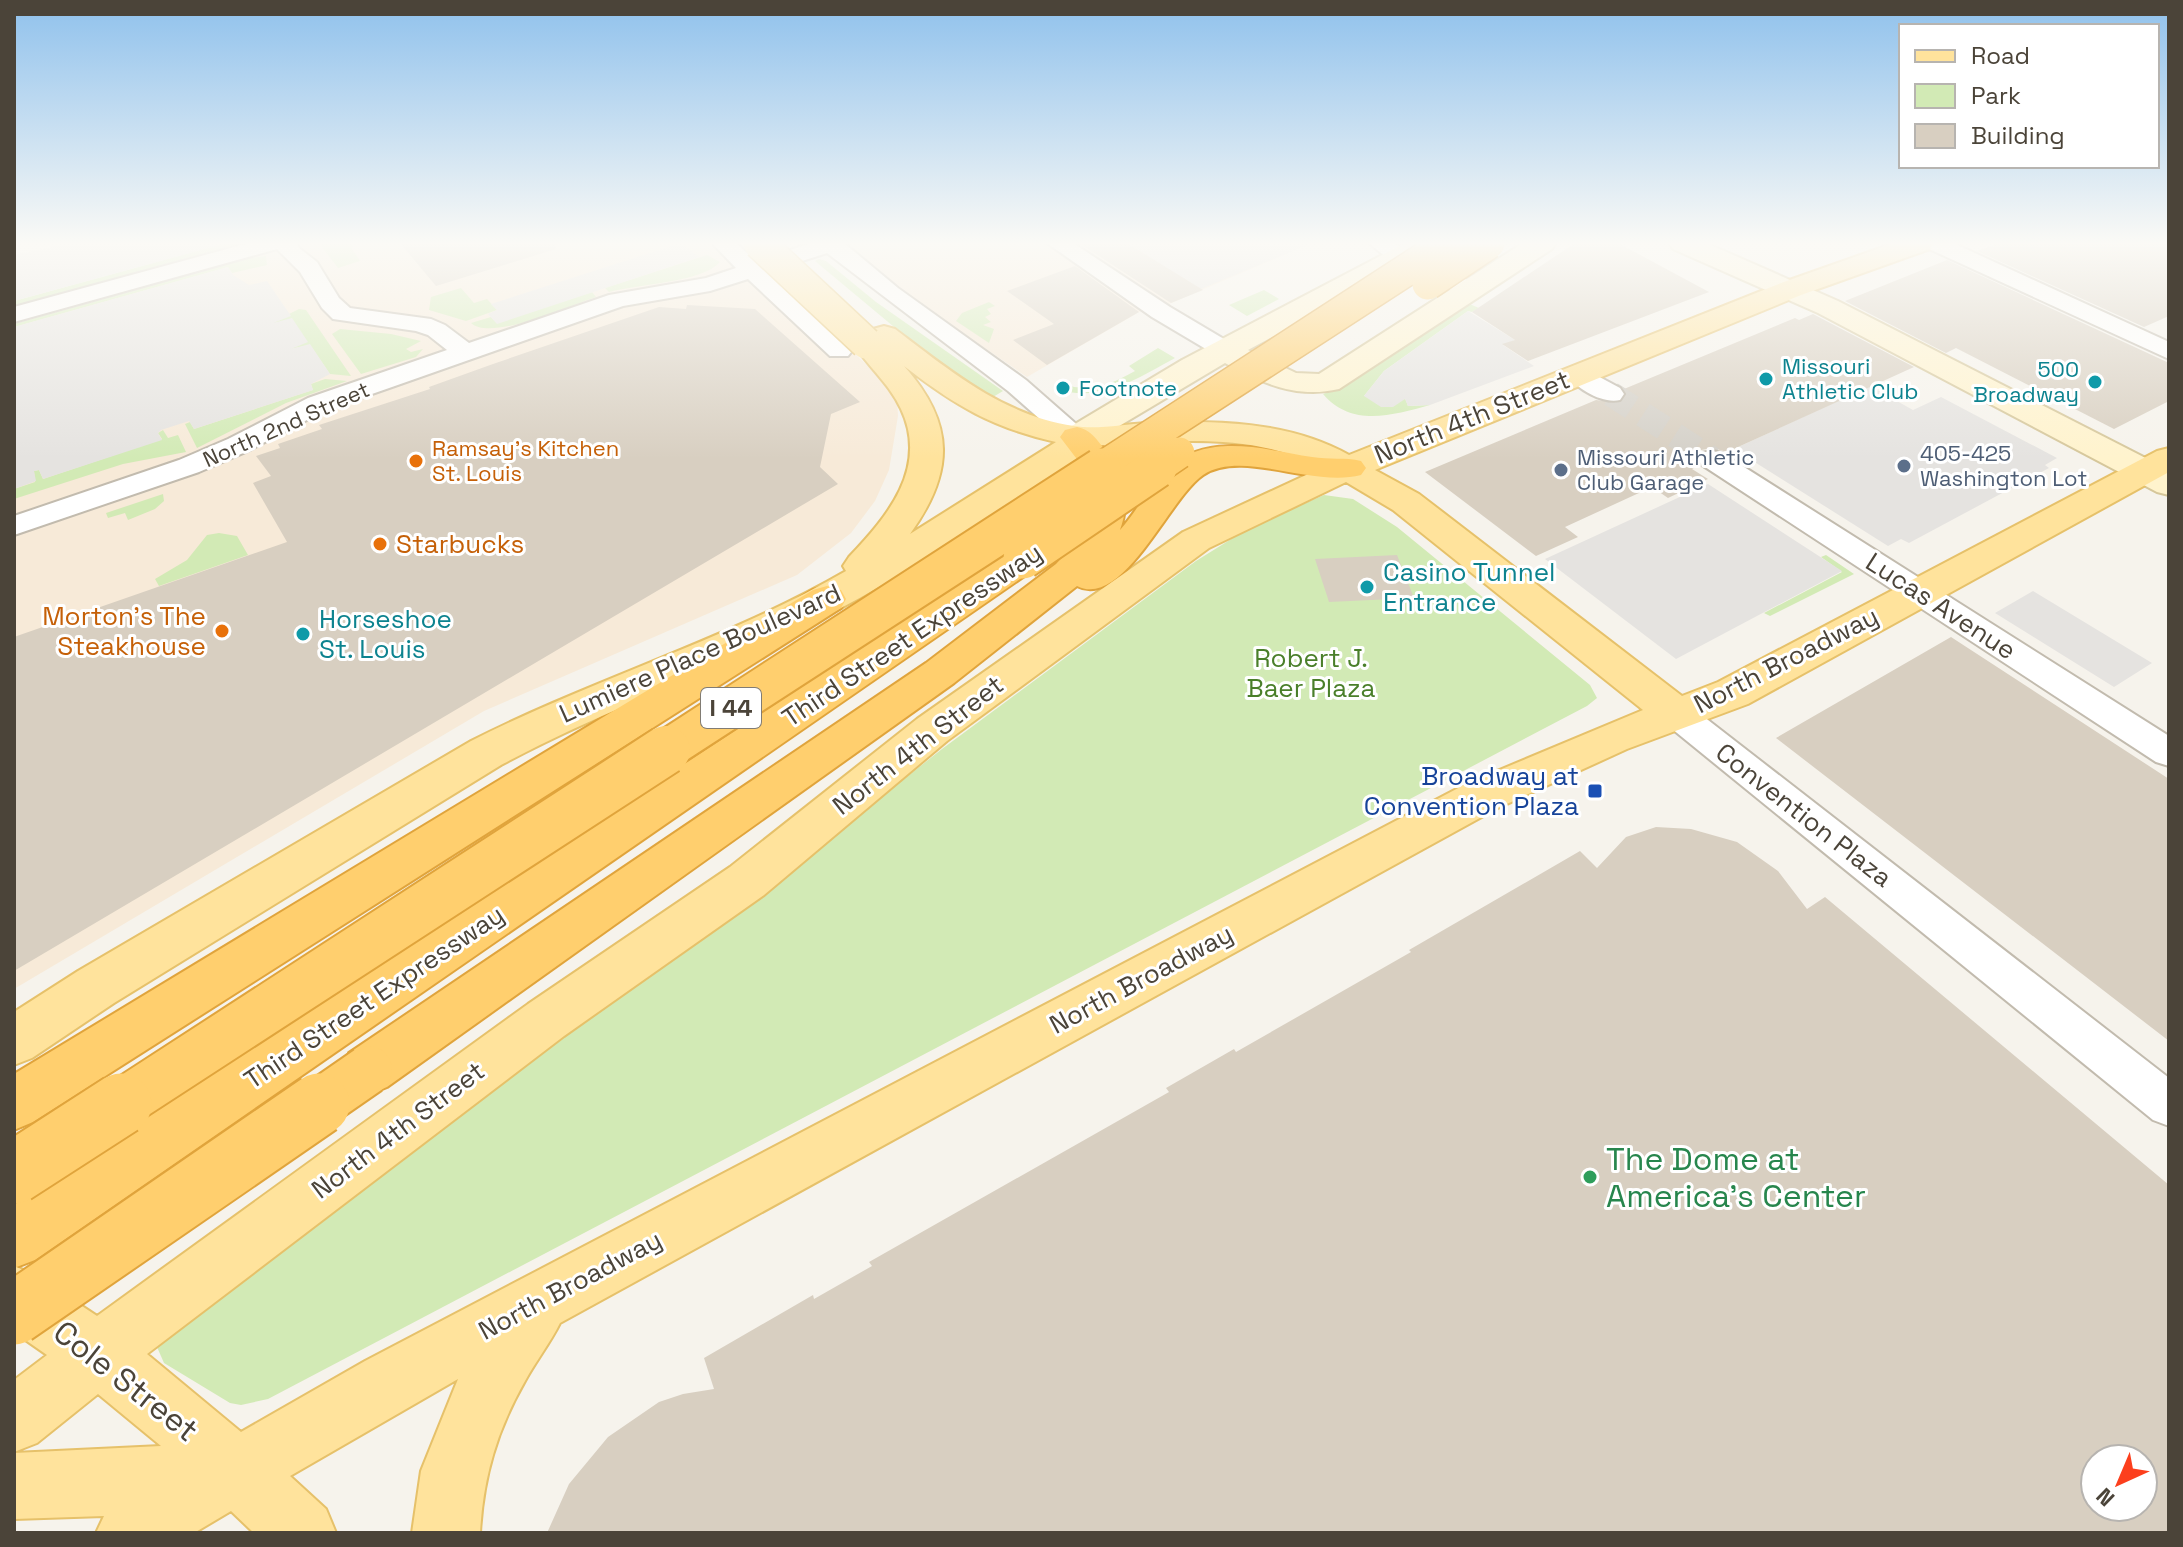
<svg xmlns="http://www.w3.org/2000/svg" width="2183" height="1547" font-family="'Space Grotesk',sans-serif">
  <rect width="100%" height="100%" fill="#f6f3ec"/>
  <path fill="#f7ead8" d="M293,243H709L752,284L775,276L882,380L897,400L898,416L889,470L875,501L851,533L797,575L484,711L14,989V320Z
    M843,243H1312L1169,304L1141,311L1027,377L925,307Z"/>
  <path fill="#d2eab5" d="M226,243H242L14,306V301Z
    M319,243H353L352,249L360,261L338,268Z
    M707,255L720,262C703,282 639,284 609,292L605,288Z
    M266,256L267,265L232,273L228,267L14,327V324L250,258Z
    M819,259L826,261L876,302L1003,391L993,397L942,367L815,261Z
    M461,288L474,303L487,299L497,310L466,321L429,310L431,297Z
    M1264,290L1279,299L1247,316L1229,305Z
    M592,292L596,297C571,305 491,342 471,323L491,317L497,323Z
    M989,302L995,306L987,309L991,314L985,317L991,322L983,325L994,329L989,343L956,321L962,313Z
    M1467,303L1479,308L1472,312L1468,311L1384,371L1364,396L1405,398L1408,406L1430,405C1393,415 1352,428 1323,394L1337,389Z
    M299,309L306,310L351,376L330,374L310,345L290,349L273,322Z
    M340,329L391,334L421,341L406,349L411,352L423,349L416,357L361,374L332,334Z
    M1158,348L1175,358C1136,379 1102,403 1056,389L1063,384C1090,393 1110,385 1135,371L1129,366Z
    M325,379L347,381L286,403L197,448L185,424L190,422L194,429L313,390L311,384Z
    M163,430L168,438L178,435L186,452L123,464L14,499V489L35,482L34,471L39,470L43,479L162,439L158,433Z
    M163,494L164,501L155,509L128,520L125,513L108,518L106,513Z
    M1324,495L1353,499L1397,527L1590,685L1597,698L1587,706L268,1399L241,1405L230,1403L164,1363L157,1347L162,1338L861,813L942,749L1196,561L1249,528Z
    M219,533L237,536L248,555L159,586L155,579L187,560L207,535Z
    M1826,555L1854,574L1770,616L1764,613L1842,572L1821,557Z"/>
  <path fill="#e5e3e0" d="M70,243H226L14,301V255Z
    M681,243L699,257L497,324L488,314L497,310L491,304Z
    M1127,243H1312L1201,289Z
    M228,267L233,275L249,285L267,281L291,316L273,323L292,318L308,342L291,349L310,344L330,374L311,384L313,390L194,429L189,421L161,430L158,433L162,440L43,479L39,470L34,471L36,481L14,489V327Z
    M1468,311L1515,340L1503,345L1534,366L1430,405L1408,406L1405,399L1393,407H1381L1364,396L1384,371Z
    M1870,386L1913,410L1941,397L2057,458L2045,465L2049,468L1909,543L1901,539L1888,546L1734,449Z
    M1708,484L1842,571L1676,659L1545,559Z
    M2033,591L2152,663L2114,687L1995,613Z"/>
  <path fill="#d8cfc1" fill-rule="evenodd" d="M400,243H555L556,249L436,286Z
    M1079,243H1127L1203,290L1171,303Z
    M1575,243H1618L1709,292L1528,361L1502,344L1515,340L1472,312Z
    M1999,243H2169V316L2144,327L1977,251Z
    M1947,260L2169,363V401L2114,429L1956,348L1946,353L1845,301Z
    M1075,266L1139,312L1047,365L1013,340L1054,324L1007,291Z
    M687,305L755,309L860,402L831,414L820,467L838,484L14,971V637L287,542L253,483L271,476L256,456L280,448L278,444L322,429L319,425L430,389L429,387L493,364L659,307L686,309Z
    M1813,314L1914,367L1727,452L1713,448L1701,450L1696,457L1699,465L1692,469L1708,479L1668,498L1652,487L1565,527L1578,537L1536,556L1425,472L1596,400L1620,403L1626,396L1624,389L1795,318L1799,320Z
    M1397,555L1414,598L1329,602L1315,559Z
    M1951,637L2169,779V1041L1776,738Z
    M1656,827L1691,829L1737,842L1778,871L1807,909L1825,897L2169,1185V1533H547L569,1484L608,1437L659,1402L683,1394L714,1389L704,1358L813,1295L814,1299L872,1266L869,1262L1169,1092L1166,1088L1234,1049L1236,1052L1411,952L1409,950L1580,851L1597,868L1626,837ZM2095,1459H2143V1507H2095Z"/>
  <g fill="none" stroke-linecap="round" stroke-linejoin="round">
    <path stroke="#d4d0c8" stroke-width="25" stroke-dasharray="25 13" stroke-linecap="butt" d="M1611,394L1712,459"/>
    <defs>
      <path id="street" d="M249,243H297L299,248L317,262L339,298L350,308L431,319L445,325L469,343L609,295L706,278L736,268L712,243H736L756,261L811,243H844L898,288L1026,380L1091,437L1087,443L1077,445L1067,443L1008,391L827,253L768,272L848,346L852,351L848,356H830L748,279L710,291L623,306L392,387L326,410L248,451L199,472L14,535V516L179,460L228,439L308,398L447,350L428,335L416,331L333,319L322,308L300,272L277,249L14,322V307Z
        M1047,243H1073L1170,307L1234,345L1238,350L1234,355H1216L1152,317Z
        M1369,243H1394L1415,258L1479,285L1483,290L1479,295H1463L1399,268Z
        M1924,243H1953L2169,342V359L1927,248Z
        M1579,366L1620,388L1624,394L1620,400C1602,404 1577,389 1566,374L1570,368Z
        M1712,451L1722,453L2169,736V766L2156,762L1702,465L1698,459L1702,453Z
        M1678,702L1690,706L2169,1078V1126L2153,1120L1666,724L1661,715L1666,706Z"/>
      <path id="secondary" d="M1405,243H1440L1436,249L1248,350L1296,373L1319,374L1523,243H1556L1552,249L1339,389C1297,399 1261,383 1225,363L1089,444L1077,447L1065,444L1060,437L1065,430L1182,360Z
        M1669,243H1706L1838,301L2169,470V495L2157,492L1818,313L1673,249Z"/>
      <path id="primary" d="M1894,243H1934L1930,249L1801,295L1375,470L1419,494L1682,696L1718,682L2157,451L2169,448V472L1748,704L1627,749L1498,808L560,1323C550,1343 536,1361 525,1381C497,1430 483,1477 480,1533H412L421,1471L458,1379L290,1476L326,1509L336,1533H254L231,1511L194,1533H96L104,1516L14,1519V1453L161,1446L98,1394L37,1443L14,1452V1380L47,1355L14,1332V1266L35,1275L97,1316L528,1004L730,867L917,719L1183,532L1321,468C1251,430 1167,442 1091,446L1087,452C1006,505 925,564 839,609C729,667 611,706 501,765L114,1003L32,1058L14,1065V1012L78,971L471,741C593,679 727,640 846,571L843,566L849,557C887,517 929,468 901,409C891,387 874,372 860,353L865,346L876,344L869,335L873,329L884,326L895,329C949,370 1004,416 1074,426C1097,430 1124,424 1147,423C1214,420 1289,421 1349,455L1781,283ZM904,366C954,405 993,428 1056,442L910,534C954,473 956,424 904,366ZM1346,482L1393,510L1643,710L1466,784L365,1361L241,1432L147,1354L564,1036L764,895L947,741L1209,548Z"/>
      <path id="highway" d="M1077,427C1090,430 1094,436 1102,446C1123,473 1132,496 1120,530C1138,510 1150,484 1170,467C1209,432 1267,450 1312,457C1329,460 1345,457 1361,461L1366,468L1361,475C1312,488 1243,449 1203,475C1170,497 1123,610 1077,586L954,683L387,1087L368,1095L349,1087L341,1070L349,1053L926,663L1056,564L1081,537L1090,513L1091,495L1086,471L1060,437L1065,430Z
        M1023,547L1036,550L1042,559L1036,568L35,1260L14,1268V1205L1010,550Z
        M827,586L841,590L846,599L841,608L33,1122L14,1130V1074L813,590Z"/>
    </defs>
    <use href="#street" stroke="#c2bbae" stroke-width="4"/>
    <use href="#secondary" stroke="#d6c79b" stroke-width="4"/>
    <use href="#primary" stroke="#e6c16a" stroke-width="4"/>
    <use href="#highway" stroke="#e0a43c" stroke-width="4"/>
    <use href="#street" fill="#fff" fill-rule="evenodd"/>
    <use href="#secondary" fill="#fff3cd" fill-rule="evenodd"/>
    <use href="#primary" fill="#ffe39c" fill-rule="evenodd"/>
    <use href="#highway" fill="#ffcf6e" fill-rule="evenodd"/>
    <defs>
      <path id="primary-bridge" d="M759,243L866,343"/>
      <path id="highway-bridge-far3" d="M1428,284L1489,243
        M1098,470L1448,243
        M1154,470L1179,453"/>
      <path id="highway-bridge-far2" d="M1023,559L1157,468
        M663,752L1101,468"/>
      <path id="highway-bridge-far1" d="M118,1106L666,750
        M316,1106L368,1070"/>
      <path id="highway-bridge" d="M14,1173L121,1104
        M14,1314L319,1104"/>
    </defs>
    <use href="#primary-bridge" stroke="#e6c16a" stroke-width="34" stroke-linecap="butt"/>
    <use href="#highway-bridge-far3" stroke="#e0a43c" stroke-width="34" stroke-linecap="butt"/>
    <use href="#highway-bridge-far2" stroke="#e0a43c" stroke-width="43" stroke-linecap="butt"/>
    <use href="#highway-bridge-far1" stroke="#e0a43c" stroke-width="52" stroke-linecap="butt"/>
    <use href="#highway-bridge" stroke="#e0a43c" stroke-width="65" stroke-linecap="butt"/>
    <use href="#primary-bridge" stroke="#ffe39c" stroke-width="31"/>
    <use href="#highway-bridge-far3" stroke="#ffcf6e" stroke-width="31"/>
    <use href="#highway-bridge-far2" stroke="#ffcf6e" stroke-width="39"/>
    <use href="#highway-bridge-far1" stroke="#ffcf6e" stroke-width="48"/>
    <use href="#highway-bridge" stroke="#ffcf6e" stroke-width="61"/>
  </g>
  <linearGradient id="sky" x2="0" y2="1"><stop stop-color="#8fc1ec"/><stop offset="0.53" stop-color="#fbfaf6"/><stop offset="1" stop-color="#fbfaf6" stop-opacity="0"/></linearGradient>
  <rect width="2183" height="459" fill="url(#sky)"/>
  <g fill="#0f9aa8" stroke="#fff" stroke-width="3">
    <circle cx="1766" cy="379" r="8"/>
    <circle cx="2095" cy="382" r="8"/>
    <circle cx="1063" cy="388" r="8"/>
    <circle cx="1367" cy="587" r="8"/>
    <circle cx="303" cy="634" r="8"/>
  </g>
  <g fill="#e8710a" stroke="#fff" stroke-width="3">
    <circle cx="416" cy="461" r="8"/>
    <circle cx="380" cy="544" r="8"/>
    <circle cx="222" cy="631" r="8"/>
  </g>
  <g fill="#5c6f8a" stroke="#fff" stroke-width="3">
    <circle cx="1904" cy="466" r="8"/>
    <circle cx="1561" cy="470" r="8"/>
  </g>
  <rect fill="#1a4fb4" stroke="#fff" stroke-width="3" x="1587" y="783" width="16" height="16" rx="4"/>
  <circle fill="#2e9e5b" stroke="#fff" stroke-width="3" cx="1590" cy="1177" r="8"/>
  <g text-anchor="middle" stroke-width="6" stroke-linejoin="round" paint-order="stroke">
    <g font-size="22" fill="#0d838f" stroke="#fff" text-anchor="start">
      <text x="1782" y="374">Missouri<tspan x="1782" dy="25">Athletic Club</tspan></text>
      <text x="2079" y="377" text-anchor="end">500<tspan x="2079" dy="25">Broadway</tspan></text>
      <text x="1079" y="396">Footnote</text>
    </g>
    <g font-size="22" fill="#4b4439" stroke="#fff">
      <text transform="translate(286 424) rotate(-24)" y="8">North 2nd Street</text>
    </g>
    <g font-size="22" fill="#c56008" stroke="#fff" text-anchor="start">
      <text x="432" y="456">Ramsay's Kitchen<tspan x="432" dy="25">St. Louis</tspan></text>
    </g>
    <g font-size="22" fill="#4e5e75" stroke="#fff" text-anchor="start">
      <text x="1920" y="461">405-425<tspan x="1920" dy="25">Washington Lot</tspan></text>
      <text x="1577" y="465">Missouri Athletic<tspan x="1577" dy="25">Club Garage</tspan></text>
    </g>
    <rect fill="#fff" stroke="#817c74" stroke-width="2" x="701" y="688" width="60" height="40" rx="6"/>
    <g font-size="24" font-weight="bold" fill="#4b4439">
      <text x="731" y="716">I 44</text>
    </g>
    <g font-size="26" fill="#4b4439" stroke="#fff">
      <text transform="translate(1472 417) rotate(-22)" y="9">North 4th Street</text>
      <text transform="translate(1941 606) rotate(33)" y="9">Lucas Avenue</text>
      <text transform="translate(912 635) rotate(-34)" y="9">Third Street Expressway</text>
      <text transform="translate(700 653) rotate(-24)" y="9">Lumiere Place Boulevard</text>
      <text transform="translate(1786 660) rotate(-27)" y="9">North Broadway</text>
      <text transform="translate(918 745) rotate(-38)" y="9">North 4th Street</text>
      <text transform="translate(1804 815) rotate(38)" y="9">Convention Plaza</text>
      <text transform="translate(1141 979) rotate(-28)" y="9">North Broadway</text>
      <text transform="translate(374 997) rotate(-34)" y="9">Third Street Expressway</text>
      <text transform="translate(398 1130) rotate(-37)" y="9">North 4th Street</text>
      <text transform="translate(570 1285) rotate(-28)" y="9">North Broadway</text>
    </g>
    <g font-size="26" fill="#c56008" stroke="#fff" text-anchor="start">
      <text x="396" y="553">Starbucks</text>
      <text x="206" y="625" text-anchor="end">Morton's The<tspan x="206" dy="30">Steakhouse</tspan></text>
    </g>
    <g font-size="26" fill="#0d838f" stroke="#fff" text-anchor="start">
      <text x="1383" y="581">Casino Tunnel<tspan x="1383" dy="30">Entrance</tspan></text>
      <text x="319" y="628">Horseshoe<tspan x="319" dy="30">St. Louis</tspan></text>
    </g>
    <g font-size="26" fill="#4a7f2a" stroke="#fff">
      <text x="1311" y="667">Robert J.<tspan x="1311" dy="30">Baer Plaza</tspan></text>
    </g>
    <g font-size="26" fill="#164399" stroke="#fff" text-anchor="end">
      <text x="1579" y="785">Broadway at<tspan x="1579" dy="30">Convention Plaza</tspan></text>
    </g>
    <g font-size="32" fill="#27864d" stroke="#fff" text-anchor="start">
      <text x="1606" y="1170">The Dome at<tspan x="1606" dy="37">America's Center</tspan></text>
    </g>
    <g font-size="32" fill="#4b4439" stroke="#fff">
      <text transform="translate(126 1381) rotate(38)" y="11">Cole Street</text>
    </g>
  </g>
  <rect width="2183" height="1547" fill="none" stroke="#4b4439" stroke-width="32"/>
  <rect x="1899" y="24" width="260" height="144" fill="#ffffff" stroke="#b7b4b0" stroke-width="2"/>
  <rect x="1915" y="50" width="40" height="12" fill="#ffe39c" stroke="#b7b4b0" stroke-width="2"/>
  <text x="1971" y="64" font-size="24" fill="#4b4439">Road</text>
  <rect x="1915" y="84" width="40" height="24" fill="#d2eab5" stroke="#b7b4b0" stroke-width="2"/>
  <text x="1971" y="104" font-size="24" fill="#4b4439">Park</text>
  <rect x="1915" y="124" width="40" height="24" fill="#d8cfc1" stroke="#b7b4b0" stroke-width="2"/>
  <text x="1971" y="144" font-size="24" fill="#4b4439">Building</text>
  <g transform="translate(2119 1483) rotate(224)"><circle r="38" fill="#ffffff" stroke="#b7b4b0" stroke-width="2"/>
  <path d="M0-6L14 30L0 20L-14 30Z" fill="#fc3f1d"/>
  <text y="-12" font-size="22" font-weight="bold" text-anchor="middle" fill="#4b4439">N</text>
  </g>
</svg>
